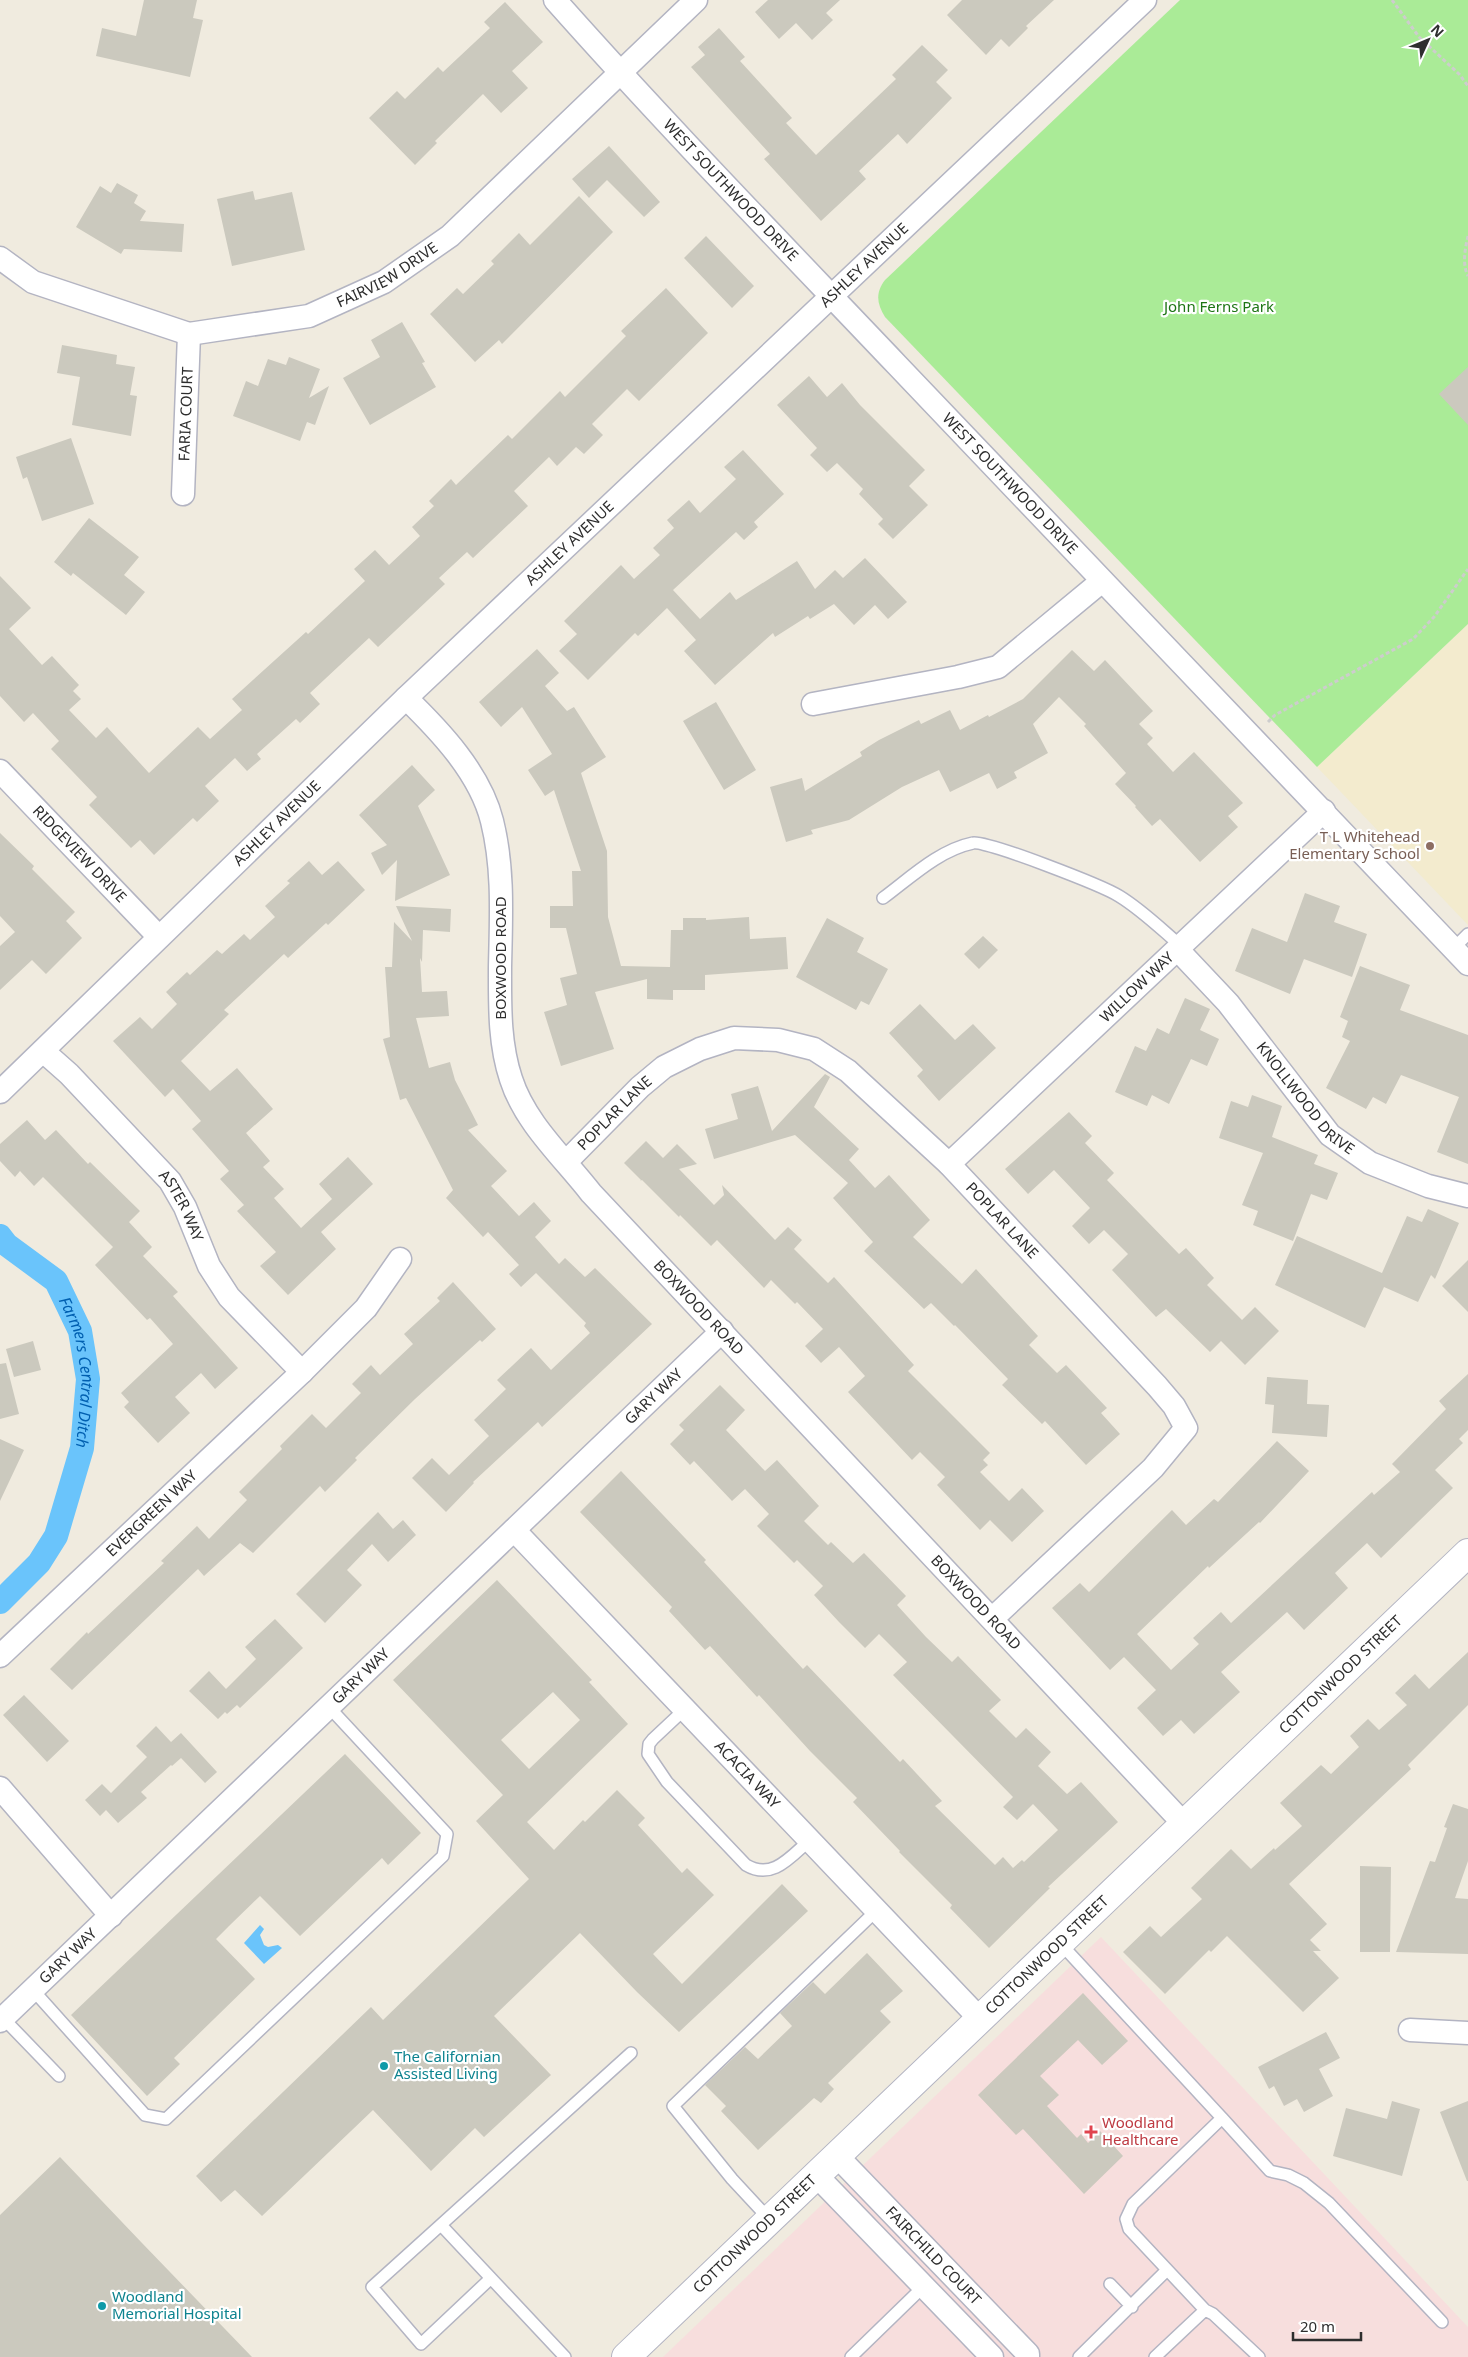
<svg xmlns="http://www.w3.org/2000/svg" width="1468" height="2357" font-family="'Noto Sans',sans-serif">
  <rect width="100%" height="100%" fill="#f0ebdf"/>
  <path fill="#f3ebce" d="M1468,624V925L1317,767Z"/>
  <path fill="#f7dedd" d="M1101,1937L1468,2327V2357H663Z"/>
  <path fill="#aaeb97" d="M1180,0H1468V624L1317,767L885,317C877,304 875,293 885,280Z"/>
  <path fill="#6ac4fb" d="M260,1925L264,1929L260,1935L264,1945L268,1947L278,1945L282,1948L264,1964L244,1943Z"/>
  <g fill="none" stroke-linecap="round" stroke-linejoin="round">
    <path stroke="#6ac4fb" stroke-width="24" id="s1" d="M0,1236L7,1245L56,1281L80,1331L88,1379L82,1448L56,1536L39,1563L0,1602"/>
  </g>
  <path fill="#cbc9be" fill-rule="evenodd" d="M144,0H197L193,18L203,20L190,77L96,56L102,28L136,36Z
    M768,0H840L826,13L833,20L812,40L796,23L779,39L755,12Z
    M962,0H1054L1026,26L1028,28L1009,47L1001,39L986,55L947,15Z
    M505,2L543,42L512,71L528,88L501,113L483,94L435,141L437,143L415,165L369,118L397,91L405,99L438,67L443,72L490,28L484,22Z
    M719,28L745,57L740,61L792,118L786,123L816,155L896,79L892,75L922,45L948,70L936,82L952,98L907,144L898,134L859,171L866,179L821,221L764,159L770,154L691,67L705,55L698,47Z
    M609,146L660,202L644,217L607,180L589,198L572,179Z
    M117,183L138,195L134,203L146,211L140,221L184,224L182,252L124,249L121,254L76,227L100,186L111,193Z
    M253,191L255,200L292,192L305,250L232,266L217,199Z
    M579,196L613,232L502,344L499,340L475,362L430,314L457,288L463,294L494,264L491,261L519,233L530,245Z
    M706,236L754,286L732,308L684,258Z
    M666,288L708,333L639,401L627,389L592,424L603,435L584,454L576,447L557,466L549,457L514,491L528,506L473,558L467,552L439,578L445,584L378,647L369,638L310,693L320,704L300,723L296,719L257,754L261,759L247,771L235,758L205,786L219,801L197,822L193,818L154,855L140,840L131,848L89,805L97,797L51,749L59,741L33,713L24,722L0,696V576L31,608L9,629L42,665L52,656L79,685L73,691L81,699L69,710L96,738L107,727L149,773L198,727L210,739L242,710L232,699L306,632L308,634L365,581L354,569L375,550L389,565L420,536L412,527L434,506L429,501L451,479L456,485L508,435L512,439L560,391L565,397L626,336L621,331Z
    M402,322L425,362L422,363L436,387L370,425L343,378L380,357L371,340Z
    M62,345L117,355L116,364L135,367L130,395L137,396L131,436L72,425L80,377L57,373Z
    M289,357L320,369L309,398L329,386L315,425L307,422L300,441L233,416L246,381L258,386L268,359L286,365Z
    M1468,367V425L1439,394Z
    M809,376L827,397L842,383L860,405L925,470L909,486L928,505L893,539L878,524L883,519L859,494L863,489L837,463L827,472L810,455L817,448L777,405Z
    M71,438L94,504L42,521L27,477L23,479L16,457Z
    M743,450L784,494L754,522L758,527L744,540L736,532L673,590L700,619L730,592L736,600L797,561L815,589L835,570L843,578L865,558L907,602L888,619L875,605L854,625L834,604L810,619L808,616L775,637L773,633L715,685L684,651L696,640L667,608L638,636L635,633L588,680L559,651L577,634L564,621L621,565L634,579L660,555L653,548L674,528L667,520L689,500L700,513L736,479L724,467Z
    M89,518L139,557L124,575L145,592L126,615L73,573L71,576L54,562Z
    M537,649L559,673L545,686L567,711L574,707L606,757L581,773L607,851L608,917L621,966L670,967L671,930H683V918H706V920L749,917L750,939L786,937L788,969L705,975V990H673V1000L647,999V979L595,992L614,1049L561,1066L544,1012L567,1005L560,978L577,974L566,928H550V906H573L572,871H581L554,790L545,796L528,770L552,754L522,707L501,727L479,702Z
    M1072,650L1094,671L1105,660L1153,711L1139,724L1153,738L1147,744L1173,772L1194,752L1243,803L1228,816L1238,827L1200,862L1160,819L1152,826L1135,807L1136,806L1115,784L1126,773L1084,726L1086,724L1059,697L1033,724L1048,753L1014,772L1017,778L997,789L989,773L950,792L939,770L902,787L849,820L811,830L813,834L786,842L770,787L802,778L805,791L862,756L860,752L879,740L919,720L921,724L950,710L960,730L988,715L989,717L1023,699Z
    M716,702L756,770L724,790L683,721Z
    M412,765L435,790L418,806L450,875L395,901L397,860L382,875L371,853L387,845L359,815Z
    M0,833L34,866L32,869L75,912L66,921L82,938L46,974L32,960L0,990V946L15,932L0,916Z
    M309,861L322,875L338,861L365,890L328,925L326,923L288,958L284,954L224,1010L229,1014L181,1061L210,1091L237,1068L273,1109L246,1133L270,1161L263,1167L284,1189L274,1198L301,1228L332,1199L319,1184L348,1157L373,1184L321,1232L336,1249L288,1295L260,1266L276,1252L237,1211L244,1205L220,1179L229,1171L192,1129L201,1121L173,1089L165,1097L113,1041L140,1017L152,1029L177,1004L166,992L187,972L190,975L217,950L222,954L244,934L250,940L275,917L265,906L290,883L287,881Z
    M1305,893L1340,906L1334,922L1367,934L1352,977L1304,959L1290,994L1235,971L1252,928L1287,942Z
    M396,906L451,909L450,932L423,930L422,962L420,958L422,992L447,991L449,1016L416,1018L429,1068L450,1062L455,1080L478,1125L468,1130L507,1171L491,1186L519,1216L534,1202L551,1221L535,1237L559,1264L565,1258L585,1277L595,1268L652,1324L542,1427L538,1422L473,1482L474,1483L446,1512L412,1478L432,1458L449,1475L489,1436L474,1420L506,1389L497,1380L531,1348L551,1370L590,1333L584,1326L586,1323L536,1273L521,1287L509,1274L519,1265L488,1232L483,1237L446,1198L453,1190L406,1098L400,1100L383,1039L390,1037L385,967H392L394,922L412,941Z
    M827,918L864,938L857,952L888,969L869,1005L861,1001L856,1010L796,977Z
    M983,936L998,950L979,969L964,954Z
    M1360,966L1410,985L1400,1010L1468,1035V1164L1437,1152L1459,1097L1401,1075L1386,1104L1373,1097L1366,1109L1326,1088L1350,1041L1342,1037L1348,1021L1340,1017Z
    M1185,998L1210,1009L1200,1030L1219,1039L1207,1066L1191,1059L1169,1104L1152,1095L1147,1106L1115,1092L1135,1046L1146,1051L1157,1028L1169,1034Z
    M920,1004L955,1040L973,1024L996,1048L939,1101L917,1076L923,1070L889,1033Z
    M825,1074L830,1077L814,1107L859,1149L849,1160L875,1188L889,1175L930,1220L913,1237L962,1284L976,1269L1038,1336L1029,1345L1057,1373L1066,1365L1107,1408L1101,1413L1120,1434L1086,1465L1045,1421L1042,1424L1002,1385L1008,1379L955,1325L954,1326L931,1303L924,1309L864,1251L873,1242L833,1198L848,1183L795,1135L714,1159L705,1129L738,1119L731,1094L758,1086L772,1131Z
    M1252,1095L1282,1106L1272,1137L1318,1155L1314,1164L1338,1173L1327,1200L1311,1194L1293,1241L1253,1225L1258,1211L1242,1205L1263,1153L1219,1138L1231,1101L1248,1107Z
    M1069,1112L1092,1136L1085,1143L1114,1173L1107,1180L1179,1254L1186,1248L1214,1278L1207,1285L1242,1320L1255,1307L1279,1331L1245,1365L1221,1341L1210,1352L1166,1309L1156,1317L1112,1270L1128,1254L1104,1230L1089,1244L1072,1226L1090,1208L1054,1170L1028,1194L1005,1169Z
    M27,1120L45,1140L56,1130L88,1164L90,1162L140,1211L129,1222L152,1247L143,1256L178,1292L173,1296L238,1368L215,1389L201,1373L175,1397L190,1413L158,1443L124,1407L129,1402L121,1393L173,1344L150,1318L147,1320L95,1265L113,1247L43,1177L34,1186L20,1171L15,1177L0,1161V1144Z
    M646,1141L663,1158L677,1144L697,1164L679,1169L714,1205L724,1195L722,1185L775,1240L788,1227L802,1240L794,1249L828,1283L834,1277L914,1365L908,1371L990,1453L983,1460L988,1465L980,1472L1009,1501L1022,1488L1044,1511L1012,1542L990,1520L980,1530L937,1485L945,1477L920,1452L912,1460L848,1392L865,1376L839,1347L821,1363L805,1346L823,1329L797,1302L795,1304L771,1280L764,1288L717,1240L711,1246L680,1215L679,1217L642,1180L640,1181L641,1180L624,1163Z
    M1428,1209L1459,1223L1435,1279L1431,1275L1418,1302L1384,1287L1365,1328L1275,1285L1297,1236L1382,1273L1407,1216L1422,1222Z
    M1468,1260V1312L1442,1286Z
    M453,1282L496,1329L482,1342L480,1340L415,1399L355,1458L357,1460L325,1492L320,1486L253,1553L240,1543L204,1576L198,1569L72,1690L50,1669L87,1632L88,1634L164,1563L161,1561L197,1526L209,1539L247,1500L239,1492L282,1449L280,1446L312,1414L326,1428L361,1393L352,1384L371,1365L380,1375L413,1344L404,1334L440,1301L437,1298Z
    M33,1341L41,1370L14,1377L6,1349Z
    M6,1363L19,1414L0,1419V1364Z
    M1468,1374V1430L1459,1439L1463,1443L1435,1470L1453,1488L1381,1558L1367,1543L1335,1573L1348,1588L1304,1630L1287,1612L1221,1672L1240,1692L1194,1734L1181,1720L1163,1736L1137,1708L1156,1690L1124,1657L1110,1670L1052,1608L1080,1583L1089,1592L1172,1510L1186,1525L1214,1499L1218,1502L1277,1441L1309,1471L1260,1523L1259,1522L1209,1568L1208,1566L1137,1634L1171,1670L1199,1644L1193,1638L1221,1612L1231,1623L1372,1492L1374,1495L1400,1472L1392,1464L1446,1409L1439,1401Z
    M1267,1377L1308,1380L1307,1404L1329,1405L1327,1437L1272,1433L1274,1405L1265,1404Z
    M720,1385L745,1410L726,1430L765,1471L777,1460L819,1506L804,1521L828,1545L831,1542L853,1563L864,1553L906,1596L897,1605L926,1637L952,1662L958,1656L1001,1700L989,1711L1016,1738L1026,1728L1051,1752L1038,1766L1067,1794L1081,1782L1118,1822L1048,1887L1050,1888L989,1948L950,1908L952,1905L899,1852L900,1851L853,1802L857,1798L810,1751L759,1695L757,1697L710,1646L705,1650L669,1611L672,1607L580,1512L621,1471L706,1560L704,1562L803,1669L807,1665L900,1762L903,1759L942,1801L935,1806L995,1865L1003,1857L1013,1868L1022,1860L1024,1862L1058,1830L1033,1804L1017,1820L1003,1807L1013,1797L893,1675L907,1662L879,1634L865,1648L839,1622L814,1595L823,1586L797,1560L794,1563L757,1526L769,1514L745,1489L732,1501L694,1461L690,1465L670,1444L684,1430L679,1425Z
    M0,1439L24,1450L0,1501Z
    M378,1512L393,1529L403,1520L416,1535L388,1562L372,1544L347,1570L362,1585L325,1623L296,1594Z
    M497,1580L592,1680L589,1682L628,1724L527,1822L554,1850L583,1820L585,1822L617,1790L645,1818L638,1825L682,1873L687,1868L714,1895L653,1954L682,1984L782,1884L808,1911L679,2032L637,1992L580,1933L494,2016L551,2075L484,2137L475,2128L431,2171L373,2110L262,2216L235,2190L221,2202L196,2176L371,2007L383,2020L529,1879L476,1821L503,1795L393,1680ZM553,1692L580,1720L529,1769L501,1740Z
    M275,1619L303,1648L240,1708L237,1705L227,1714L225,1712L218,1719L189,1691L209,1671L226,1689L256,1659L245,1647Z
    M1468,1652V1705L1408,1765L1411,1769L1289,1884L1327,1924L1310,1940L1321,1951H1313L1339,1978L1303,2012L1227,1936L1211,1952L1209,1950L1165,1994L1123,1952L1150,1926L1161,1937L1202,1899L1191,1888L1231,1849L1251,1869L1274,1848L1275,1850L1302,1826L1280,1803L1321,1765L1331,1774L1359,1747L1350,1736L1368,1719L1379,1730L1407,1705L1395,1693L1415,1674L1429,1689Z
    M24,1695L69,1741L47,1762L3,1715Z
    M156,1726L171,1742L181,1733L217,1772L205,1783L181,1758L172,1766L171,1765L141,1792L147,1798L118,1823L106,1810L100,1816L85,1800L102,1784L111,1793L147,1757L136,1746Z
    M345,1754L421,1833L388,1865L382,1858L300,1936L260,1896L229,1926L216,1939L255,1979L174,2058L180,2064L147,2096L71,2015Z
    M1453,1804L1468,1809V1861L1455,1898L1468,1899V1954L1396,1952L1430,1861L1435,1862L1447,1828L1444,1827Z
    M1360,1866L1391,1867L1390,1952H1360Z
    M867,1953L903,1991L880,2011L891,2022L828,2083L834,2089L821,2103L814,2098L758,2150L721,2111L726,2106L705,2085L745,2047L758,2059L792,2026L780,2013L813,1982L825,1994Z
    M1083,1993L1128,2041L1102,2065L1078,2040L1040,2076L1059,2095L1047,2106L1077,2138L1081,2134L1088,2143L1100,2131L1123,2156L1084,2194L1023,2129L1016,2135L978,2095Z
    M1326,2032L1340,2058L1319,2069L1333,2096L1304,2112L1297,2099L1284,2106L1274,2086L1269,2089L1258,2067Z
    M1392,2101L1420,2109L1402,2176L1333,2156L1346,2108L1387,2119Z
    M1468,2101V2181H1467L1440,2112Z
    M60,2157L142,2243L252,2357H0V2215Z"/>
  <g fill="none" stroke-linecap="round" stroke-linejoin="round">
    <defs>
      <path id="lane" d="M883,898C910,878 939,850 973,843C986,840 1103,886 1119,896C1142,910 1161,929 1181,946
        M1454,948L1468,934
        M685,1709L653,1739L649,1744L648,1754L667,1782L746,1865C773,1881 791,1856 811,1839
        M1060,1943L1222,2118L1133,2204L1126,2219L1129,2229L1205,2310L1213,2314L1259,2357
        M33,1990L145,2115L166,2119L443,1856L447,1834L328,1706
        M3,2018L59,2076
        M1222,2118L1270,2171L1288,2175L1304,2183L1329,2203L1442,2322
        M770,2220L732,2179L673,2106L878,1909
        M441,2225L565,2357
        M490,2279L421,2344L372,2287L631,2053
        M1110,2284L1132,2307
        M851,2357L923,2287
        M1079,2357L1167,2270
        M1155,2357L1205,2310"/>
      <g id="street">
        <path id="s2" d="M555,0C666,125 782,244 897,365C1087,565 1278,764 1468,964"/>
        <path id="s3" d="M0,258L33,282L189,334L309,316L384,282L450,236L696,0"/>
        <path id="s4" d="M183,494L189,334"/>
        <path id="s5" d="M406,698C440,731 480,773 492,821C504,869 501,918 500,967C500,1005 499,1043 511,1079C525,1123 563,1157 591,1193L1184,1824"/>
        <path d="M813,704L958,677L998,667L1102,581"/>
        <path id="s6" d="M0,771L159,937"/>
        <path id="s7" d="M1178,950L1228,1003L1330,1135L1370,1163L1428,1186L1468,1196"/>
        <path id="s8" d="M43,1051L69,1074L170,1181L185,1207L209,1266L229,1297L302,1372"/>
        <path id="s9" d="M0,1092L406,698L1145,0"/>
        <path id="s10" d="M566,1162L640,1087L664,1067L700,1049L734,1038L778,1040L814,1049L848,1071L949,1164L1157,1386L1174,1406L1186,1428L1153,1468L993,1618"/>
        <path id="s11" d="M949,1164L1324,811"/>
        <path id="s12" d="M514,1530L980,2019"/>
        <path id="s13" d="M0,1656L302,1372L366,1308L400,1259"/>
        <path d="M0,1788L111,1916"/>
        <path id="s14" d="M0,2021L722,1331"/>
        <path d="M1410,2030L1468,2033"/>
        <path id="s15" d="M836,2155L1028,2354V2357"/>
        <path d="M816,2175L992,2357"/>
      </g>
      <g id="secondary">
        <path id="s16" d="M626,2357L1468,1553"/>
      </g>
    </defs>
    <use href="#lane" stroke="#b3b4c2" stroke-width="14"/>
    <use href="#street" stroke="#b3b4c2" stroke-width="25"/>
    <use href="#secondary" stroke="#b3b4c2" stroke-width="30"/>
    <path stroke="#cdcdcd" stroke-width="3" stroke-dasharray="4 2.5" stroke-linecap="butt" d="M1392,0L1419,37L1459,74L1468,86
      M1468,236C1465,249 1462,264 1468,276
      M1268,722L1275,715L1413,639L1434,617L1468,569"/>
    <use href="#lane" stroke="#fff" stroke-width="11"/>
    <use href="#street" stroke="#fff" stroke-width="22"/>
    <use href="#secondary" stroke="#fff" stroke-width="28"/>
  </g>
  <circle fill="#8d6e63" stroke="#fff" stroke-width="2" cx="1430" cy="846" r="5"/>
  <g fill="#0f9aa8" stroke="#fff" stroke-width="2">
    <circle cx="384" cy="2066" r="5"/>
    <circle cx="102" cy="2306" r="5"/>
  </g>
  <path fill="#e0444e" stroke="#fff" stroke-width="2" d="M1088.5 2124.5h5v5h5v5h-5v5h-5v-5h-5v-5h5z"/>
  <g text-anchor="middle" stroke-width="4.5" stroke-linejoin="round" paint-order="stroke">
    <g font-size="15" fill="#2e2e2e" stroke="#fff">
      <text dy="5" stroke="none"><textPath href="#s2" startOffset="259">WEST SOUTHWOOD DRIVE</textPath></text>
      <text dy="5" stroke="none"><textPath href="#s9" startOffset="1196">ASHLEY AVENUE</textPath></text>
      <text dy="5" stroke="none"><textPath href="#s3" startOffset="415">FAIRVIEW DRIVE</textPath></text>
      <text dy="5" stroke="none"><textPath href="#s4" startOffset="80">FARIA COURT</textPath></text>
      <text dy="5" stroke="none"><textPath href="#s2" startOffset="664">WEST SOUTHWOOD DRIVE</textPath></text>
      <text dy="5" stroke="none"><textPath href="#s9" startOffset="791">ASHLEY AVENUE</textPath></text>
      <text dy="5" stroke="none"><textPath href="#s9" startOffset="386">ASHLEY AVENUE</textPath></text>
      <text dy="5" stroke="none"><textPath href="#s6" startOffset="115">RIDGEVIEW DRIVE</textPath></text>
      <text transform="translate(501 958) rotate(-90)" y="5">BOXWOOD ROAD</text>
      <text dy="5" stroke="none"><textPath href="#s11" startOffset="258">WILLOW WAY</textPath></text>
      <text dy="5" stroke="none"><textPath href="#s7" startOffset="196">KNOLLWOOD DRIVE</textPath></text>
      <text dy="5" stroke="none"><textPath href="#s10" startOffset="69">POPLAR LANE</textPath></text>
      <text dy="5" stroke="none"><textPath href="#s8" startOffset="209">ASTER WAY</textPath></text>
      <text dy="5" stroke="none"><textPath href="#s10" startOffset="549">POPLAR LANE</textPath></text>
      <text dy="5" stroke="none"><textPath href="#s5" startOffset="709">BOXWOOD ROAD</textPath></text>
      <text dy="5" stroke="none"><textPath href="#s14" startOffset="904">GARY WAY</textPath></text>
      <text dy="5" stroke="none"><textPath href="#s13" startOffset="208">EVERGREEN WAY</textPath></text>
      <text dy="5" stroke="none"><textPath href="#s5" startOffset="1114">BOXWOOD ROAD</textPath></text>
      <text dy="5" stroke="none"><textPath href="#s14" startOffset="499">GARY WAY</textPath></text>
      <text dy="5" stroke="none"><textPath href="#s16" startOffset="988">COTTONWOOD STREET</textPath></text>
      <text dy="5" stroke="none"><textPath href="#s12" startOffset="338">ACACIA WAY</textPath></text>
      <text dy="5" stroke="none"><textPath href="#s16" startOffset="582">COTTONWOOD STREET</textPath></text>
      <text dy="5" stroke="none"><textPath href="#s14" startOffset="94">GARY WAY</textPath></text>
      <text dy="5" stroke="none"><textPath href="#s16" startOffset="178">COTTONWOOD STREET</textPath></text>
      <text dy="5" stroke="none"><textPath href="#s15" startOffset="140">FAIRCHILD COURT</textPath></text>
    </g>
    <g font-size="15" fill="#1d7514" stroke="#fff">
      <text x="1219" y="312">John Ferns Park</text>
    </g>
    <g font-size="15" fill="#785e54" stroke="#fff" text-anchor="end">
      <text x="1420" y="842">T L Whitehead<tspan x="1420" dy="17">Elementary School</tspan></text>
    </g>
    <g font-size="15" fill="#0d838f" stroke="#fff" text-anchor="start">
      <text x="394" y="2062">The Californian<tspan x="394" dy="17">Assisted Living</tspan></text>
      <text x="112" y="2302">Woodland<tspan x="112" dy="17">Memorial Hospital</tspan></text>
    </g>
    <g font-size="15" fill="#be3a42" stroke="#fff" text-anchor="start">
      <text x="1102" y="2128">Woodland<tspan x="1102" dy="17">Healthcare</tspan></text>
    </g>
    <g font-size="16" font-style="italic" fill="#005fb0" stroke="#fff">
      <text dy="6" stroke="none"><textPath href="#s1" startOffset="168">Farmers Central Ditch</textPath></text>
    </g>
  </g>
  <g transform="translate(1428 40) rotate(46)" stroke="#ffffff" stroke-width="4" paint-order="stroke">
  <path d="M0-4L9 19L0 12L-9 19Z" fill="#2e2e2e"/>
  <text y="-8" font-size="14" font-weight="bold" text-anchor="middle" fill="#2e2e2e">N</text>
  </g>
  <path d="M1293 2332v8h68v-8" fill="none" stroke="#2e2e2e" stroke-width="2.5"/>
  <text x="1300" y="2332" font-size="15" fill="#2e2e2e" stroke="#ffffff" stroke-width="4" paint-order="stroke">20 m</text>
</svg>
